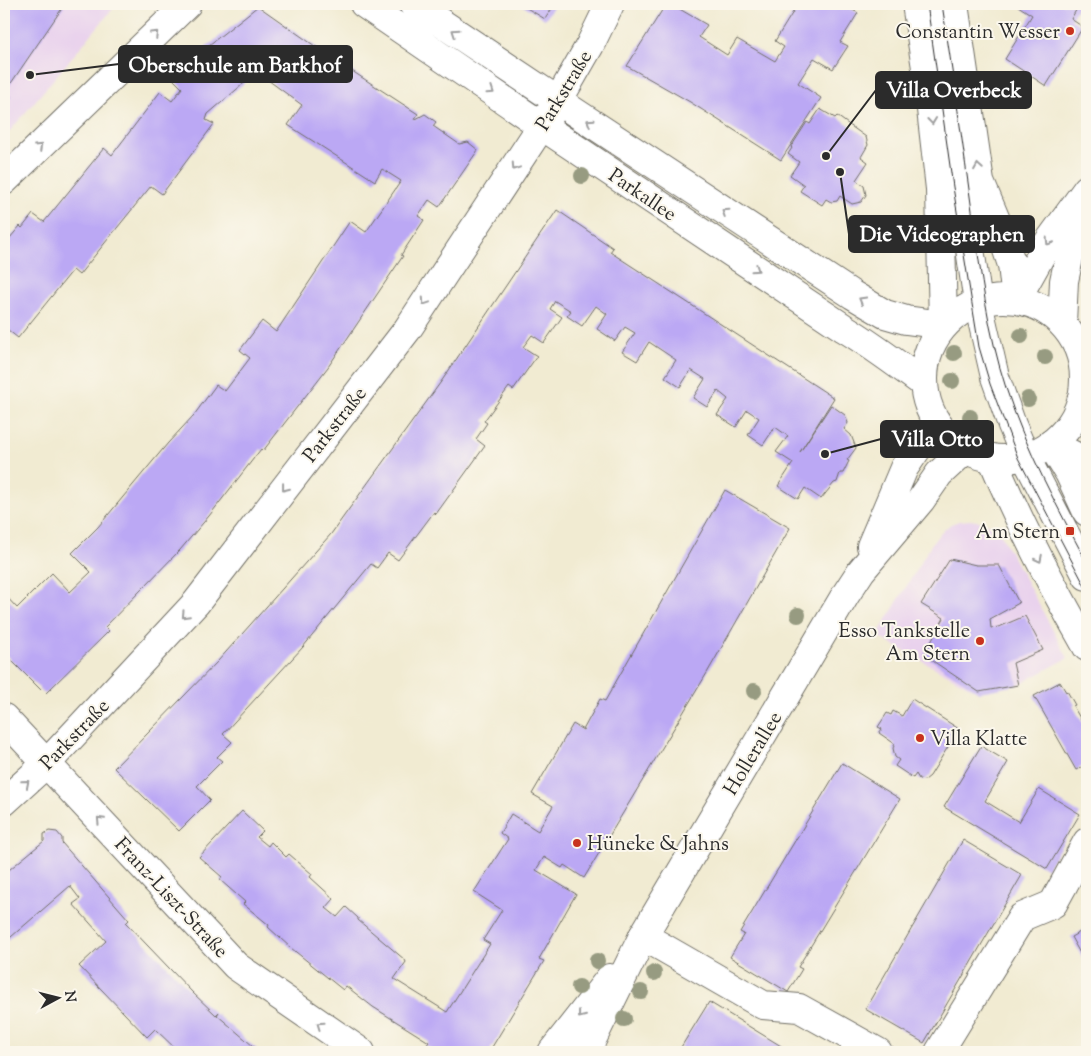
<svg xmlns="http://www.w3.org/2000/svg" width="1091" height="1056" font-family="'Sorts Mill Goudy',serif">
  <rect width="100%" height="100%" fill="#fbf7ec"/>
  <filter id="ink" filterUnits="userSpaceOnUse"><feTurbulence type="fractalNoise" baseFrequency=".02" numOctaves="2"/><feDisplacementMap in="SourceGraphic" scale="10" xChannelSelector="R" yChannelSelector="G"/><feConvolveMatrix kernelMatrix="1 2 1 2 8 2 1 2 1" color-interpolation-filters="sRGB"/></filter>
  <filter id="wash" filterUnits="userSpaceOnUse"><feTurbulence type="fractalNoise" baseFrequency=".0096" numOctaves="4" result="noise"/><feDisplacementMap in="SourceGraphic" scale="20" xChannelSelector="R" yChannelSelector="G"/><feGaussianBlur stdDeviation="1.12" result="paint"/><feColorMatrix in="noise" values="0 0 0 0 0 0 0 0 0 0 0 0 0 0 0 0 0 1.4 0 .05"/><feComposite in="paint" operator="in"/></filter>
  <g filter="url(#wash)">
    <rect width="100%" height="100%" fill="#f1ebd2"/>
    <path fill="#e9d2ed" d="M4,4H117L4,138Z
      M970,520L983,522L992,526L1001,535L1068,658L1018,685L979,692L877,636L931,545L940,533L951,524L959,521Z"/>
    <g id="blocks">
      <path fill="#bba8f4" d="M9,4H65L5,92L11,96L4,107V11Z
        M520,4H555L545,19Z
        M666,4H671L707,25L699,37L727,55L737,39L775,61L784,47L775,41L798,4H842L858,13L840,42L848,46L833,69L814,58L798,83L821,98L781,160L690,102L627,66Z
        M1015,4H1077L1079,5L1071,19L1083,27L1046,86L1005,59L1032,15Z
        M258,6L332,58L418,114L414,120L425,114L436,122L433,126L459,144L468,142L478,150L439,207L429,200L418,216L424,220L401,255L403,256L328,367L263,451L261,449L209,516L180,550L105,627L109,631L45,694L4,653V594L17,608L52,573L70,592L91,572L72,553L98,527L168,443L194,415L216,385L225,391L250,358L240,350L262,321L276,332L350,221L366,232L401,181L382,169L375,181L288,125L302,105L257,72L208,114L206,120L214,124L162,194L151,186L79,275L73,270L18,338L8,330L4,335V245L20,226L22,228L33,214L44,222L104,148L112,155L160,92L172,101L182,88L170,76Z
        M820,109L835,118L837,116L866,137L868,145L861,157L868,162L856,180L864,186L866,195L861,202L852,204L840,196L837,201L831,202L826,199L822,205L800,191L804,185L790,175L799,162L788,154L792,148L791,147L807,122L810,124Z
        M557,210L613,248L610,252L834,398L800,452L831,405L845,415L848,423L844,429L851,435L856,448L847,460L849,461L843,473H840L837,482L834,483L821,499L805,488L798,499L778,486L793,463L776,452L788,436L775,427L763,445L748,435L759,418L747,410L736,427L717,415L728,399L718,391L707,407L693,398L705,379L691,370L680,387L665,377L676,360L649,342L637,361L622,352L635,333L625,327L615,341L597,329L607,314L596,306L582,326L567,316L571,311L555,301L550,309L562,317L544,343L532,335L523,347L537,356L513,390L509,387L484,421L487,423L476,439L485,446L436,514L434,512L398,560L388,553L377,568L371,564L303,647L223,734L232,742L217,757L222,761L197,786L210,800L179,831L114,768L218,661L331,534L443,379Z
        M725,490L790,528L707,673L584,878L564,865L562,868L544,857L536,870L576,894L539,959L544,961L489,1052H437L426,1046L429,1042L373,1007L346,986L343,990L291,948L268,927L269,925L243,904L245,902L220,880L222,877L199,857L242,811L263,831L257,837L268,846L271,842L286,857L289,854L312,874L310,877L334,899L326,908L337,917L346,907L358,918V920L405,960L406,962L394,979L447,1012L490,944L483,940L502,910L474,892L508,839L500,833L511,814L538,831L553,806L532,794L573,724L583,730L600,699L605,701Z
        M950,559L976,565H999L1019,603L990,619L991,628L999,627L1025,616L1043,650L1013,663L1018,685L979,692L924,655L944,618L921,604Z
        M1060,682L1066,692L1067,691L1075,705L1073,706L1087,730V764L1076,770L1034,696Z
        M912,699L959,729L930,776L925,780L919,779L916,774L913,778L895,766L899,760L895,757L893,748L895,744L879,733L882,729L878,727L887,713L891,715L893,711L902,716Z
        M981,746L1008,762L985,801L1019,822L1039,789L1080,814L1047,869L944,807Z
        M842,763L900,799L798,967L802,969L788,992L730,957L744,934L740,932Z
        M49,831L57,832L62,838V843L129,920L126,923L192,992L216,1015L219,1012L217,1015L260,1052H179L155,1029L147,1037L79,966L106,941L73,904L80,899L70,886L4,943V874L44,841V834Z
        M963,840L1022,875L924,1043L865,1009Z
        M1087,928V966L1071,937Z
        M709,1002L786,1049L784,1052H678Z"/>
    </g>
  </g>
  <g filter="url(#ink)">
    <use href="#blocks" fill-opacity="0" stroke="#706e65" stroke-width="1"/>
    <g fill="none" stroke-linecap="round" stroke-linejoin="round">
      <defs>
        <path id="minor" d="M364,4L542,126L844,328C872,345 897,364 923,383
          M413,4L558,101L853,295L885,314L906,320L943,325
          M934,4L978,303L995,377L1012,425L1025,456L1087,576
          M4,181L187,4
          M1051,444L1069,473L1087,512
          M992,458C1019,523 1052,586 1087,647
          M4,718L236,966L361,1052
          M4,802L47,763L196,603L407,330L558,101L590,45L610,4
          M643,936L763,1005L799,1008L878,1052
          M939,1052L1022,917L1053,904L1087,842"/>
        <path id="major" d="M916,4L927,74L940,189L943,325
          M954,4L980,182L1001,232L1012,265L1016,300
          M924 379a80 80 0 1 1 160 0a80 80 0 1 1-160 0Z
          M1016,300L1049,241L1087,189
          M1062,323L1064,281L1074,235L1086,205
          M1051,444L1087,462
          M871,546L904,468L936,421
          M552,1052L610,978
          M586,1052L643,936L846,594L861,571L921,500L939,474L965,450"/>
      </defs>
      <use href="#minor" stroke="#706e65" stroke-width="30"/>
      <use href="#major" stroke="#706e65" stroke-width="30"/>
      <use href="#minor" stroke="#fff" stroke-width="28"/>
      <use href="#major" stroke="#fff" stroke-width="28"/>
      <path stroke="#2b2b2b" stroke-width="1" d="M927,4L953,187L979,347L990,384L1018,458L1087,590
        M942,4C953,75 963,146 973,218C981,275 988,333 1006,388C1026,450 1057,506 1087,563"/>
    </g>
    <g fill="#979b81">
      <circle cx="582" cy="176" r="8"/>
      <circle cx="1021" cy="336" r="8"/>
      <circle cx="954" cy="353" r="8"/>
      <circle cx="1045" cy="357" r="8"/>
      <circle cx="952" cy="381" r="8"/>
      <circle cx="1028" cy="399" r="8"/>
      <circle cx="970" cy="417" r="8"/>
      <circle cx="798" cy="615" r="8"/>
      <circle cx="754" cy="691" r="8"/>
      <circle cx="597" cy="961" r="8"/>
      <circle cx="654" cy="973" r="8"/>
      <circle cx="579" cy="987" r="8"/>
      <circle cx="641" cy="992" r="8"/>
      <circle cx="624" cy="1019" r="8"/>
    </g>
    <defs><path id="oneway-chevron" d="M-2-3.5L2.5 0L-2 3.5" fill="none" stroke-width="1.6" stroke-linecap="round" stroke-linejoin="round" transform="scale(1.25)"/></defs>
    <g stroke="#a0a0a0">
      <use href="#oneway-chevron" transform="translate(455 32) rotate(-146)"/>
      <use href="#oneway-chevron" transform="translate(155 34) rotate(-44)"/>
      <use href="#oneway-chevron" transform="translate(491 91) rotate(34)"/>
      <use href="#oneway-chevron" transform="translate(932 121) rotate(84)"/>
      <use href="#oneway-chevron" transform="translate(590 122) rotate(-147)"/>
      <use href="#oneway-chevron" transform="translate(39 147) rotate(-44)"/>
      <use href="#oneway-chevron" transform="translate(515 167) rotate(124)"/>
      <use href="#oneway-chevron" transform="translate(978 167) rotate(-99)"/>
      <use href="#oneway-chevron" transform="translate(725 212) rotate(-147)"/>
      <use href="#oneway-chevron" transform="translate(1049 242) rotate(122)"/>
      <use href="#oneway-chevron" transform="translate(756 269) rotate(34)"/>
      <use href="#oneway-chevron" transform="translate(862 300) rotate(-150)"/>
      <use href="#oneway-chevron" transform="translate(425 302) rotate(124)"/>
      <use href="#oneway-chevron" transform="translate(285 488) rotate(128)"/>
      <use href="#oneway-chevron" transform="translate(1039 559) rotate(63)"/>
      <use href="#oneway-chevron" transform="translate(185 615) rotate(133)"/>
      <use href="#oneway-chevron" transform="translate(26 783) rotate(-41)"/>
      <use href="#oneway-chevron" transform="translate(100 820) rotate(-133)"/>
      <use href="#oneway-chevron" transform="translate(581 1015) rotate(128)"/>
      <use href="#oneway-chevron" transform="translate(320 1025) rotate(-145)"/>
    </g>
  </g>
  <g fill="#c8321e" stroke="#fbf7ec" stroke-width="2">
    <circle cx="1070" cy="31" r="5"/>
    <rect x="1065" y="526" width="10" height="10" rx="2.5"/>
    <circle cx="980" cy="641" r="5"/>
    <circle cx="920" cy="738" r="5"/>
    <circle cx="577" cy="843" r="5"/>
  </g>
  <g text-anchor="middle" stroke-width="4" stroke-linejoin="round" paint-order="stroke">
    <g font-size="20" fill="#2b2b2b" stroke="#fbf7ec" text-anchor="end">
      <text x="1060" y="38">Constantin Wesser</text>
      <text x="1060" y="538">Am Stern</text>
      <text x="970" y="637">Esso Tankstelle<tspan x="970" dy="23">Am Stern</tspan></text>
      <text x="930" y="745" text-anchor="start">Villa Klatte</text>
      <text x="587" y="850" text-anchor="start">Hüneke &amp; Jahns</text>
    </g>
    <g font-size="20" fill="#2b2b2b" stroke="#fbf7ec">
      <text transform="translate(563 90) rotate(-59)" y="7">Parkstraße</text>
      <text transform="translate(643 194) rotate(34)" y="7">Parkallee</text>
      <text transform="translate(334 424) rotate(-52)" y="7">Parkstraße</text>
      <text transform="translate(74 734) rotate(-46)" y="7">Parkstraße</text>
      <text transform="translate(752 753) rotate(-59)" y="7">Hollerallee</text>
      <text transform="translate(172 897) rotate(47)" y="7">Franz-Liszt-Straße</text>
    </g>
  </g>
  <path fill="none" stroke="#2b2b2b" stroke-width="2" d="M30 75L119 64M826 156L876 90M840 172L849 234M825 454L881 439"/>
  <g fill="#2b2b2b" stroke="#fbf7ec" stroke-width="2">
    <circle cx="30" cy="75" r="5"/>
    <circle cx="826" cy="156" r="5"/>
    <circle cx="840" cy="172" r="5"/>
    <circle cx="825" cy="454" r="5"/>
  </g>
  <g fill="#2b2b2b" stroke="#2b2b2b" stroke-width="2">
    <rect x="119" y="46" width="233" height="36" rx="5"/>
    <rect x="876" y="72" width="155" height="36" rx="5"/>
    <rect x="849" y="216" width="185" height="36" rx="5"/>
    <rect x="881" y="421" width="112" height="36" rx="5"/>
  </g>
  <g font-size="21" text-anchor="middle" font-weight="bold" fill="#fff">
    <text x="235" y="72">Oberschule am Barkhof</text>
    <text x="954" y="97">Villa Overbeck</text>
    <text x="942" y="241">Die Videographen</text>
    <text x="937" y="446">Villa Otto</text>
  </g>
  <rect width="1091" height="1056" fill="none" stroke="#fbf7ec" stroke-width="20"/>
  <g transform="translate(58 998) rotate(83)" stroke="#fbf7ec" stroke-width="4" paint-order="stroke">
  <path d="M0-4L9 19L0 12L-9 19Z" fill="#2b2b2b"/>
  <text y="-8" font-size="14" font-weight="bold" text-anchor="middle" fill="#2b2b2b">N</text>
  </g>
</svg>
